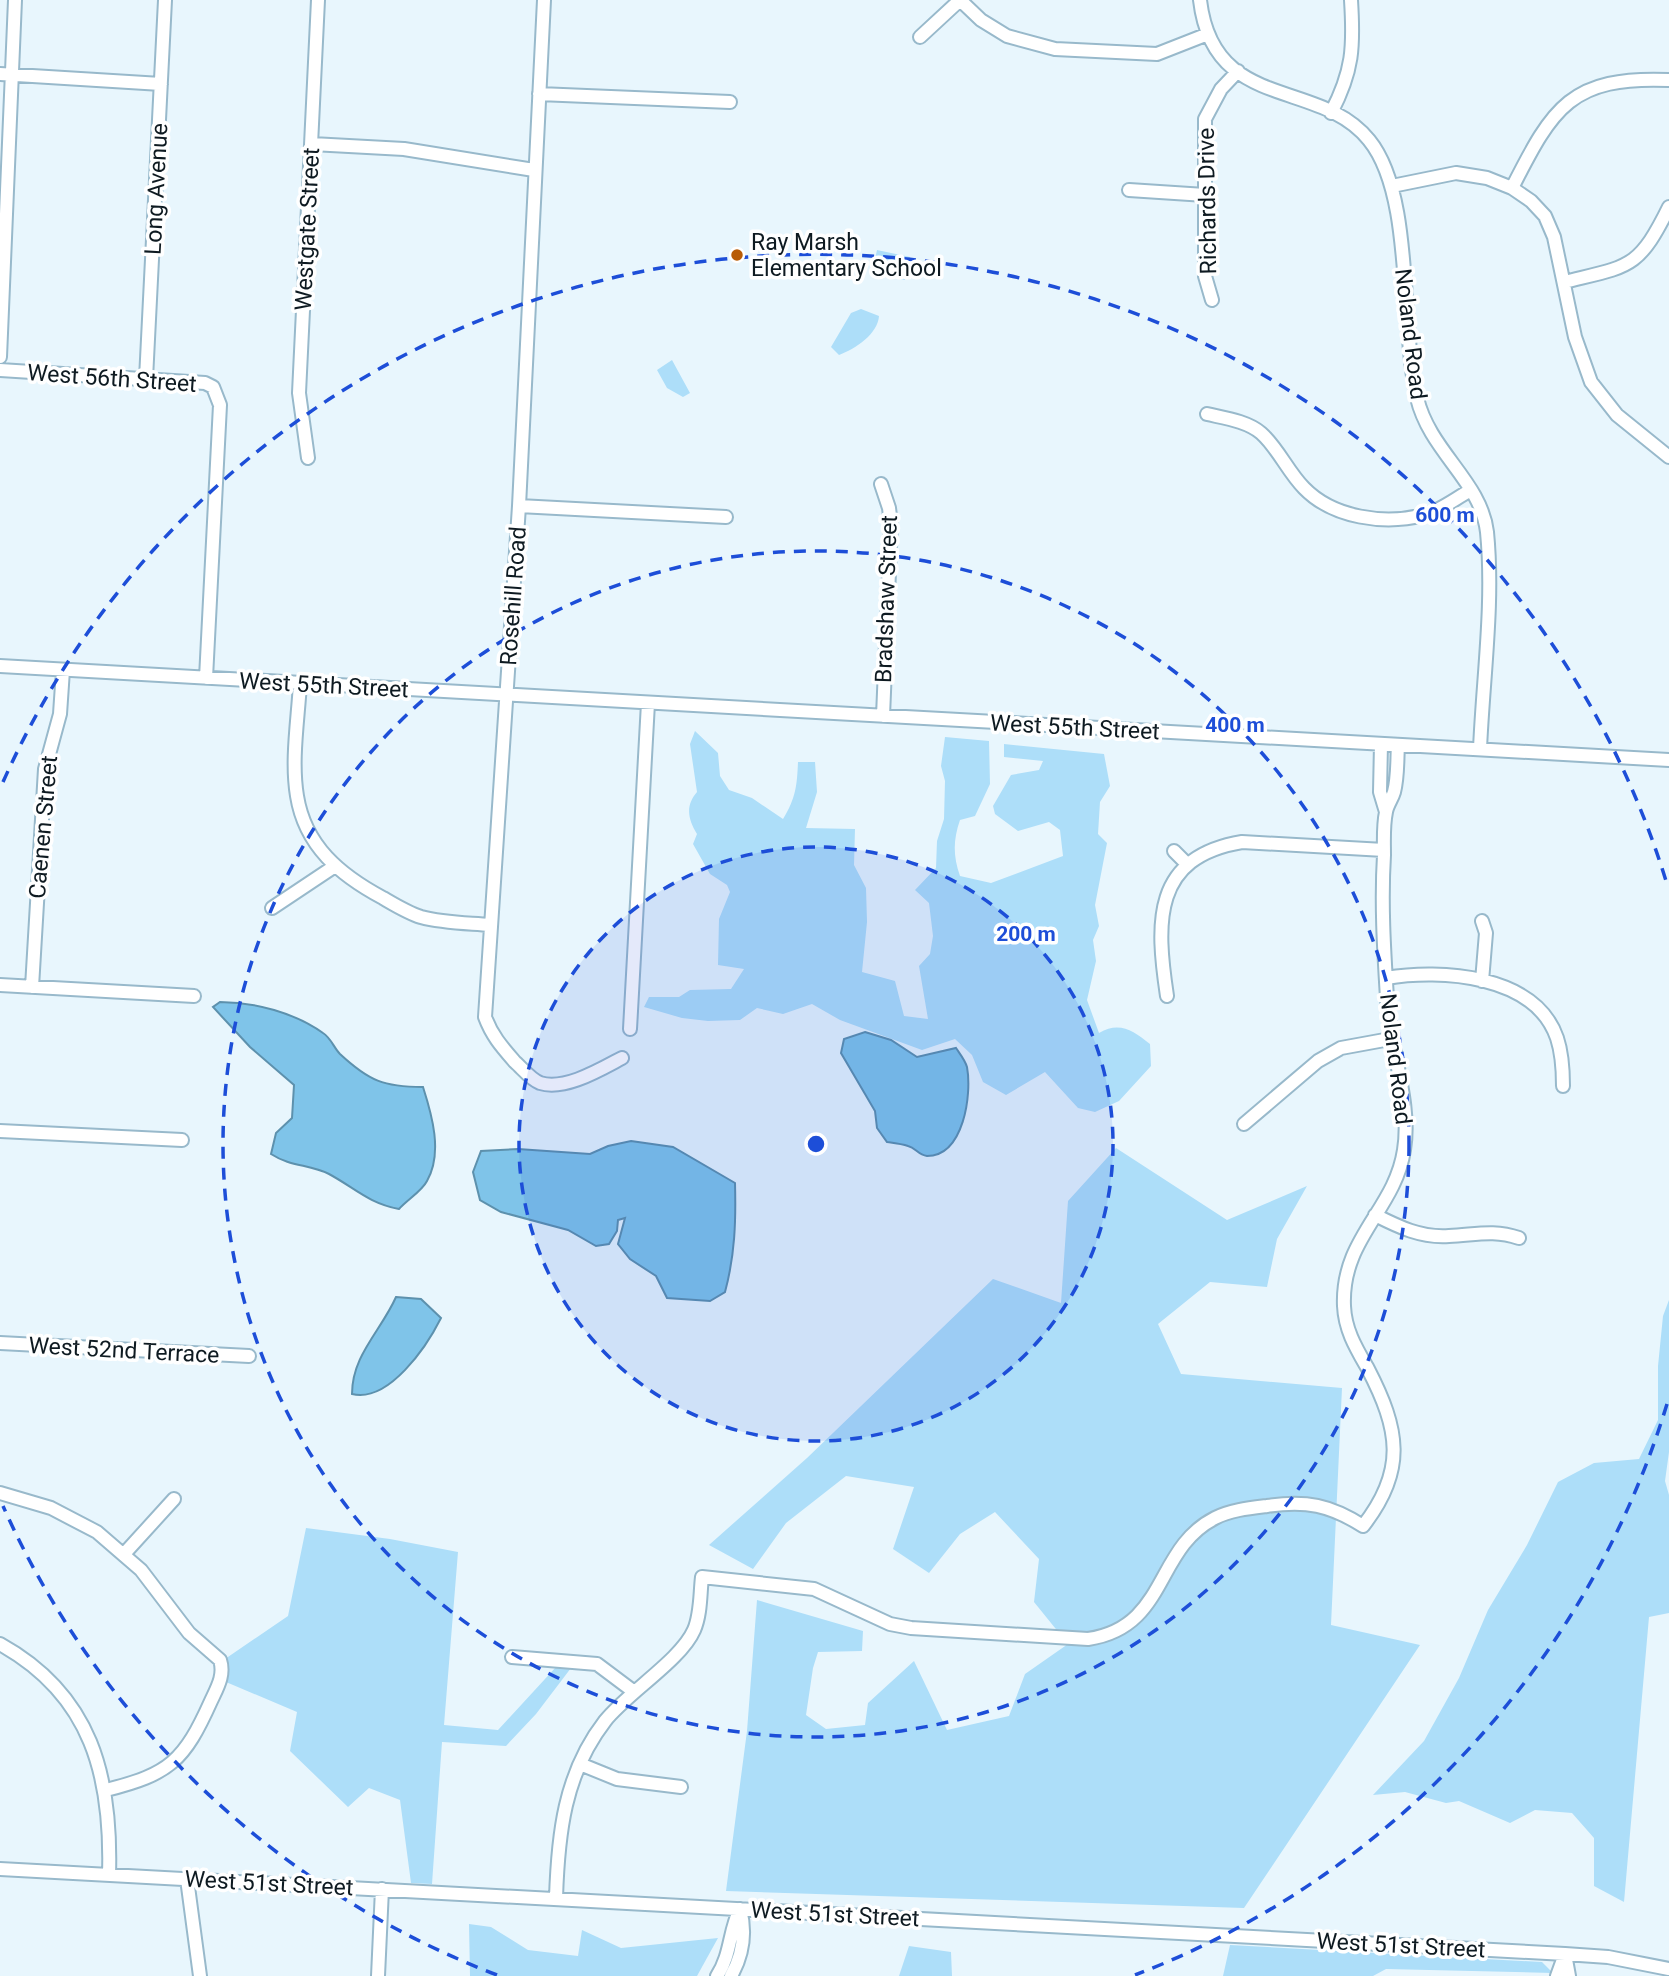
<svg xmlns="http://www.w3.org/2000/svg" width="1669" height="1976" font-family="Roboto,sans-serif">
  <rect width="100%" height="100%" fill="#e8f6fd"/>
  <path fill="#addef9" d="M877,250L910,257L905,280L872,273Z
    M861,309L879,316C878,334 855,349 839,355L831,347L851,313Z
    M672,360L690,393L683,397L667,388L657,370Z
    M695,731L718,753L720,776L729,790L752,798L783,819C796,798 797,785 798,762H815L817,792L806,828L855,829L854,865L866,888L867,922L862,972L895,981L904,1016L928,1019L919,966L930,954L933,936L929,903L915,890L936,868L937,841L944,819L945,781L941,766L945,737L989,741L990,784L975,816L960,820C953,840 953,856 960,876L991,883L1063,856L1060,830L1049,822L1018,831L995,814L993,806L1011,775L1039,770L1043,761L1004,757V744L1104,754L1110,786L1100,802L1098,834L1107,843L1095,905L1099,926L1093,940L1096,961L1087,1000L1099,1033C1120,1021 1133,1031 1150,1044L1151,1066L1119,1101L1095,1112L1078,1108L1045,1072L1006,1095L983,1082L972,1055L955,1039L922,1050L840,1020L812,1004L783,1014L757,1008L740,1020L708,1021L682,1018L644,1007L649,997H679L690,990L731,989L744,969L718,965L719,919L730,892L727,885L710,874L693,844L697,834C688,819 685,806 697,792L690,744Z
    M1116,1148L1227,1220L1307,1186L1277,1239L1267,1287L1210,1282L1158,1324L1181,1374L1342,1388L1331,1625L1420,1645L1244,1908L726,1891L747,1731L757,1600L863,1631L862,1651L818,1652L813,1668L806,1715L826,1729L865,1725L868,1703L914,1661L947,1730L1009,1716L1025,1674L1068,1644L1034,1602L1039,1559L995,1512L960,1534L929,1573L893,1549L914,1487L846,1476L786,1523L753,1569L709,1545L807,1458L993,1279L1061,1303L1068,1201Z
    M1669,1300V1452L1665,1481L1669,1495V1613L1649,1617L1624,1902L1594,1886V1838L1572,1813L1535,1810L1510,1823L1459,1801L1446,1803L1405,1792L1373,1795L1424,1741L1459,1678L1488,1610L1527,1545L1558,1482L1594,1463L1639,1459L1658,1420V1366L1663,1316Z
    M306,1528L390,1539L458,1552L444,1725L498,1730L556,1667L571,1668L536,1714L506,1746L442,1742L432,1884L411,1883L400,1800L369,1788L348,1807L290,1751L297,1712L226,1682L225,1659L288,1616Z
    M469,1924L491,1927L528,1950L578,1956L582,1930L621,1948L718,1938L697,1976H470Z
    M1230,1945L1542,1962L1553,1973L1386,1969L1373,1976H1223Z
    M909,1946L951,1952L952,1976H899Z"/>
  <path fill="#7fc4e9" stroke="#5d91ad" stroke-width="2" d="M220,1002C255,1002 295,1013 323,1033C331,1038 334,1048 340,1054C369,1081 384,1087 423,1087C432,1115 443,1153 427,1181C422,1191 407,1200 399,1209C368,1203 355,1188 329,1174C309,1164 291,1167 271,1154L276,1133L292,1118L294,1085L250,1047L213,1007Z
    M865,1032L891,1040L917,1057L956,1048C960,1054 965,1060 967,1067C972,1094 964,1156 927,1156C918,1155 916,1148 908,1146C902,1144 894,1143 887,1142L877,1128L875,1111L841,1053L844,1039Z
    M631,1141L673,1147L735,1183C736,1221 735,1255 725,1292L710,1301L667,1298L656,1276L630,1259L618,1244L625,1218L618,1220L617,1231L609,1244L596,1246L568,1230L501,1212L480,1200L473,1172L481,1151L518,1149L590,1154L608,1146Z
    M396,1297L421,1299L441,1318C427,1346 389,1403 352,1394C352,1355 381,1331 396,1297Z"/>
  <g fill="none" stroke-linecap="round" stroke-linejoin="round">
    <defs>
      <path id="minor" d="M544,0L519,506L485,1017C492,1036 502,1047 515,1062C523,1069 530,1079 540,1083C565,1091 601,1069 622,1058
        M1200,0C1213,113 1320,78 1369,140C1414,195 1400,326 1417,398C1430,452 1481,481 1487,532C1494,603 1483,678 1480,749
        M920,37L960,0L981,20L1007,36L1055,49L1157,54L1208,34
        M0,74L161,84
        M539,94L730,102
        M1331,113C1353,71 1354,47 1351,0
        M312,144L404,149L534,170
        M1392,186L1456,173L1487,178L1512,188L1531,201L1545,216L1554,237L1575,337L1591,382L1617,415L1669,457
        M1512,188C1553,107 1571,76 1669,80
        M1129,190L1205,195
        M1564,282C1629,266 1638,270 1669,207
        M1212,300L1205,276V119L1221,89L1238,71
        M0,357L15,0
        M0,370L205,383L213,387L220,405L206,678
        M146,379L165,0
        M1207,414C1224,418 1247,421 1261,433C1278,448 1288,472 1304,488C1333,518 1384,525 1424,515C1440,511 1456,498 1471,490
        M308,458L299,393L318,0
        M881,484L889,508L891,524L883,716
        M519,506L726,517
        M0,666L1669,760
        M300,683C298,720 291,760 297,796C305,846 340,875 383,898C395,905 408,913 421,917C443,923 467,923 490,925
        M1381,744L1380,792L1386,812
        M1174,851L1187,864
        M272,908L335,866
        M1482,921L1486,933L1482,981
        M1386,978C1440,969 1535,974 1557,1038C1562,1053 1563,1069 1563,1086
        M0,985L194,996
        M32,987L45,769L60,714L63,670
        M1167,996C1156,923 1152,857 1242,842L1384,850
        M630,1029L648,703
        M1244,1124L1318,1061L1341,1048L1390,1039
        M0,1131L182,1140
        M1375,1215C1399,1227 1421,1238 1449,1236C1475,1235 1493,1229 1519,1238
        M0,1343L249,1356
        M0,1493L51,1508L97,1532L141,1570L189,1633L220,1660C225,1675 217,1688 211,1701C184,1761 170,1774 106,1790
        M124,1554L174,1499
        M0,1644C92,1695 112,1777 109,1875
        M512,1657L597,1664L633,1691
        M580,1764L617,1779L681,1787
        M0,1869L1565,1954L1608,1957L1669,1969
        M187,1879L200,1976
        M556,1898C558,1835 564,1774 605,1721C627,1693 681,1660 694,1630C701,1614 700,1594 702,1577L814,1589L890,1624L911,1628L1088,1639C1168,1627 1154,1549 1215,1518C1230,1510 1250,1508 1267,1506C1306,1500 1330,1505 1363,1526C1407,1470 1399,1429 1368,1369C1356,1348 1345,1330 1344,1306C1341,1238 1395,1210 1404,1150C1412,1101 1389,1048 1387,998C1384,950 1381,903 1384,855C1384,841 1383,826 1386,812C1387,805 1392,799 1394,792C1398,777 1397,760 1398,745
        M1565,1954L1569,1976
        M378,1976L382,1889
        M717,1976C731,1955 729,1931 740,1909
        M731,1976C743,1955 746,1932 740,1909
        M1557,1976L1565,1954"/>
    </defs>
    <use href="#minor" stroke="#98b9cb" stroke-width="16"/>
    <use href="#minor" stroke="#fff" stroke-width="12"/>
  </g>
  <circle cx="816" cy="1144" r="297" fill="#1d4ed8" fill-opacity=".12"/>
  <g fill="none" stroke="#1d4ed8" stroke-width="3.5" stroke-dasharray="12 9">
    <circle cx="816" cy="1144" r="297"/>
    <circle cx="816" cy="1144" r="593"/>
    <path d="M1667 1404A890 890 0 0 1 1135 1975M497 1975A890 890 0 0 1 3 1506M3 782A890 890 0 0 1 1667 884"/>
  </g>
  <circle fill="#b85c06" stroke="#fff" stroke-width="2.5" cx="737" cy="255" r="7"/>
  <g text-anchor="middle" stroke-width="7" stroke-linejoin="round" paint-order="stroke">
    <g font-size="23" fill="#0e1a21" stroke="#fff">
      <text transform="translate(156 189) rotate(-87)" y="8">Long Avenue</text>
      <text transform="translate(1207 201) rotate(-91)" y="8">Richards Drive</text>
      <text transform="translate(307 229) rotate(-87)" y="8">Westgate Street</text>
      <text transform="translate(1411 334) rotate(83)" y="8">Noland Road</text>
      <text transform="translate(112 378) rotate(4)" y="8">West 56th Street</text>
      <text transform="translate(513 596) rotate(-86)" y="8">Rosehill Road</text>
      <text transform="translate(886 599) rotate(-88)" y="8">Bradshaw Street</text>
      <text transform="translate(324 685) rotate(3)" y="8">West 55th Street</text>
      <text transform="translate(1075 727) rotate(3)" y="8">West 55th Street</text>
      <text transform="translate(43 827) rotate(-85)" y="8">Caenen Street</text>
      <text transform="translate(1396 1059) rotate(83)" y="8">Noland Road</text>
      <text transform="translate(124 1350) rotate(3)" y="8">West 52nd Terrace</text>
      <text transform="translate(269 1883) rotate(3)" y="8">West 51st Street</text>
      <text transform="translate(835 1914) rotate(3)" y="8">West 51st Street</text>
      <text transform="translate(1401 1945) rotate(3)" y="8">West 51st Street</text>
    </g>
    <g font-size="23" fill="#0e1a21" stroke="#fff" text-anchor="start">
      <text x="751" y="250">Ray Marsh<tspan x="751" dy="26">Elementary School</tspan></text>
    </g>
  </g>
  <circle cx="816" cy="1144" r="10" fill="#1d4ed8" stroke="#fff" stroke-width="3.5"/>
  <g font-size="21" text-anchor="middle" font-weight="bold" fill="#1d4ed8" stroke="#fff" stroke-width="7" stroke-linejoin="round" paint-order="stroke">
    <text x="1445" y="522">600 m</text>
    <text x="1235" y="732">400 m</text>
    <text x="1026" y="941">200 m</text>
  </g>
</svg>
